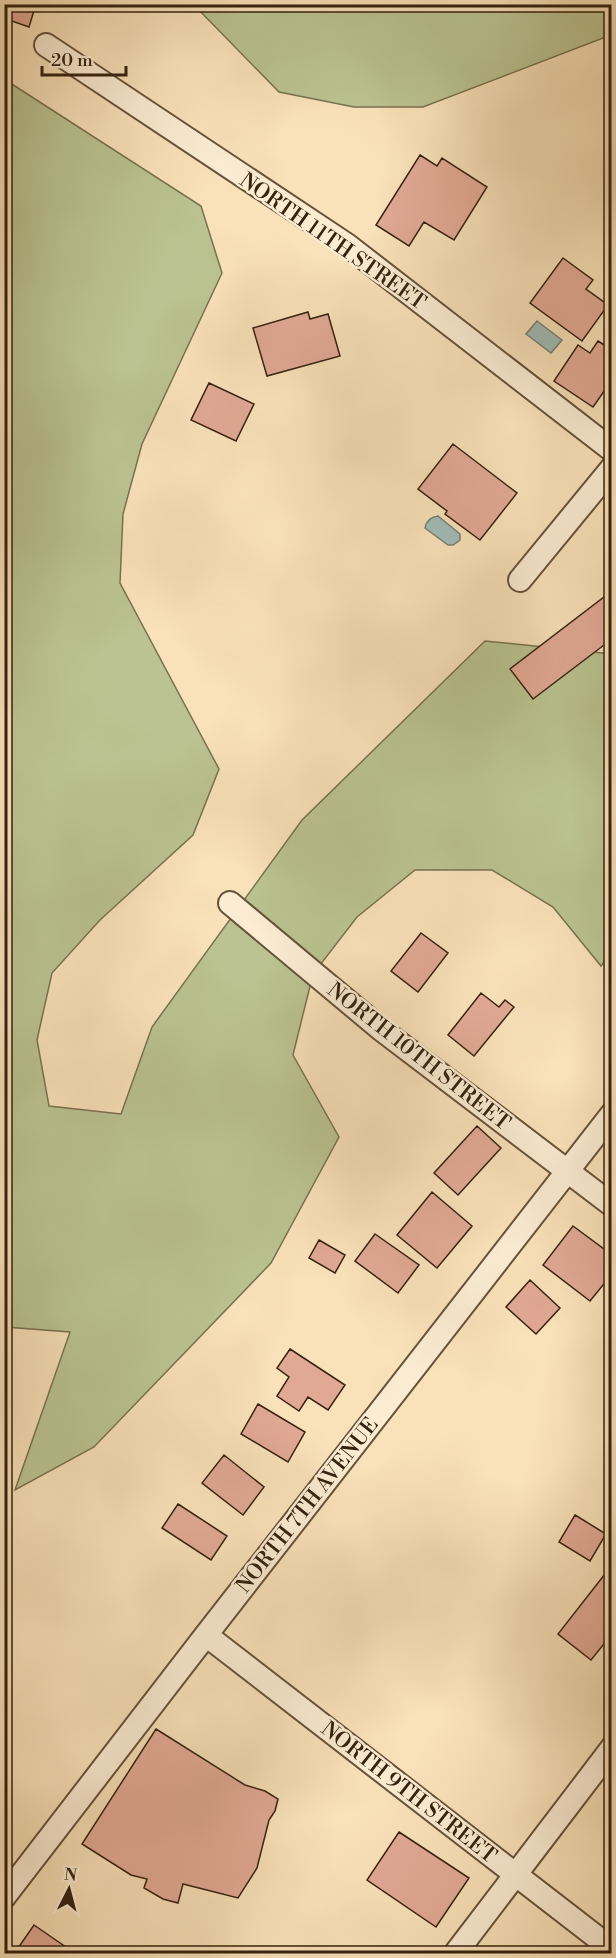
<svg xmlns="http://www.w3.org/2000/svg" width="616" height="1958" font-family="'Libre Bodoni',serif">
  <rect width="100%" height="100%" fill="#f9e1b9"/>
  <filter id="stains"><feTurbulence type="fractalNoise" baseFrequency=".00333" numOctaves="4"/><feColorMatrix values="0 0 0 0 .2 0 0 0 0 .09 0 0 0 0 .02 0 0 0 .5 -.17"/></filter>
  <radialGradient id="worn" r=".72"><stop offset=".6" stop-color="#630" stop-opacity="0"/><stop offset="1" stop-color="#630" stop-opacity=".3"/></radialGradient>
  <path fill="#bac391" stroke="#787250" stroke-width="1.5" d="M194,5H611V35L423,107H354L279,92Z
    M4,79L201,206L222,273L142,444L123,514L120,583L219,769L193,835L100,920L52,973L37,1040L49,1106L121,1114L152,1027L302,820L485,641L612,654L611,954L601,966L553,907L492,870H415L357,917L313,974L293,1055L339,1137L271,1263L94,1447L15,1490L70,1332L5,1327Z"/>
  <path fill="#a0bcb8" stroke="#757e74" stroke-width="1.5" d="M537,321L562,340L551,353L526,334Z
    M438,516L460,534V540L453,545H448L425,528C426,521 431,517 438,516Z"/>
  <path fill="#e1a994" stroke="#35220f" stroke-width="1.5" d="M14,4H36L29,27L9,20Z
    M420,155L437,166L442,158L487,187L454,240L424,222L409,246L376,225Z
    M563,258L593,280L586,289L608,305L582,341L530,303Z
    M308,312L310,319L328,314L340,356L267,376L253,328Z
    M598,341L612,350V380L593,407L554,381L578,345L590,353Z
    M209,383L254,404L236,441L191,420Z
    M453,444L517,493L480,540L445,514L447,511L418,489Z
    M604,597L612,606V639L533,699L510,669Z
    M421,933L448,953L418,992L391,971Z
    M481,993L499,1007L505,1000L514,1007L474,1056L448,1035Z
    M477,1126L501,1148L458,1195L434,1173Z
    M432,1192L472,1226L437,1268L397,1235Z
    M573,1226L612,1255V1274L590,1301L543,1265Z
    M375,1234L419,1265L398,1293L355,1261Z
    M319,1240L345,1255L335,1273L309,1258Z
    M530,1280L560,1308L536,1334L506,1307Z
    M290,1349L345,1385L328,1410L308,1397L299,1411L277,1396L289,1377L277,1368Z
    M258,1404L305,1432L288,1462L241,1434Z
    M224,1455L264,1487L243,1515L202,1483Z
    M178,1504L227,1536L211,1560L162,1528Z
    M575,1515L606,1534L590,1561L559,1542Z
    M612,1565V1634L591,1660L558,1634Z
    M156,1729L245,1785L265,1791L278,1799L275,1811L269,1820L257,1868L238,1898L183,1884L178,1903L163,1899L144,1888L147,1879L131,1875L82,1844Z
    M399,1832L469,1878L436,1927L367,1880Z
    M34,1925L76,1954H26L18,1948Z"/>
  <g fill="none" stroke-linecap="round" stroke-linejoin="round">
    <defs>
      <path id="street" d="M46,45L347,245L612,450
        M520,580L612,468
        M230,903L382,1030L612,1205
        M206,1635L612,1949
        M4,1897L206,1635L612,1114
        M455,1954L612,1748"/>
    </defs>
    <use href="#street" stroke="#66523a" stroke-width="26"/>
    <use href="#street" stroke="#fbecd2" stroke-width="22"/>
  </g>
  <g text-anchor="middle" stroke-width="5" stroke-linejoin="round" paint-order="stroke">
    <g font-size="21" fill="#35220f" stroke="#fbecd2">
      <text transform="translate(333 241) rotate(35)" y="7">NORTH 11TH STREET</text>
      <text transform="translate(419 1056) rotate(38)" y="7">NORTH 10TH STREET</text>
      <text transform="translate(307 1505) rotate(-52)" y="7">NORTH 7TH AVENUE</text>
      <text transform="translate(409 1792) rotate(38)" y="7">NORTH 9TH STREET</text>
    </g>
  </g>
  <rect width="616" height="1958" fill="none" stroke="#f9e1b9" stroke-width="24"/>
  <rect x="6" y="6" width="604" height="1946" fill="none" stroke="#35220f" stroke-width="3"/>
  <rect x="12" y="12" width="592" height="1934" fill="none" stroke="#35220f" stroke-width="1.5"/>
  <g transform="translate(69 1889) rotate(6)" stroke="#fbecd2" stroke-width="4.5" paint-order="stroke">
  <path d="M0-4.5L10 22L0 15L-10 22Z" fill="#35220f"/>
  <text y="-9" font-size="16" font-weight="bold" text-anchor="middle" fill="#35220f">N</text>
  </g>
  <path d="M42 66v9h84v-9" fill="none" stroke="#35220f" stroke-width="3"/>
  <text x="51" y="66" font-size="18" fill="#35220f" stroke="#fbecd2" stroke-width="4.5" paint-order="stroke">20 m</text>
  <rect width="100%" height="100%" filter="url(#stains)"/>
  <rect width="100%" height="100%" fill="url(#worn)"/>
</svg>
